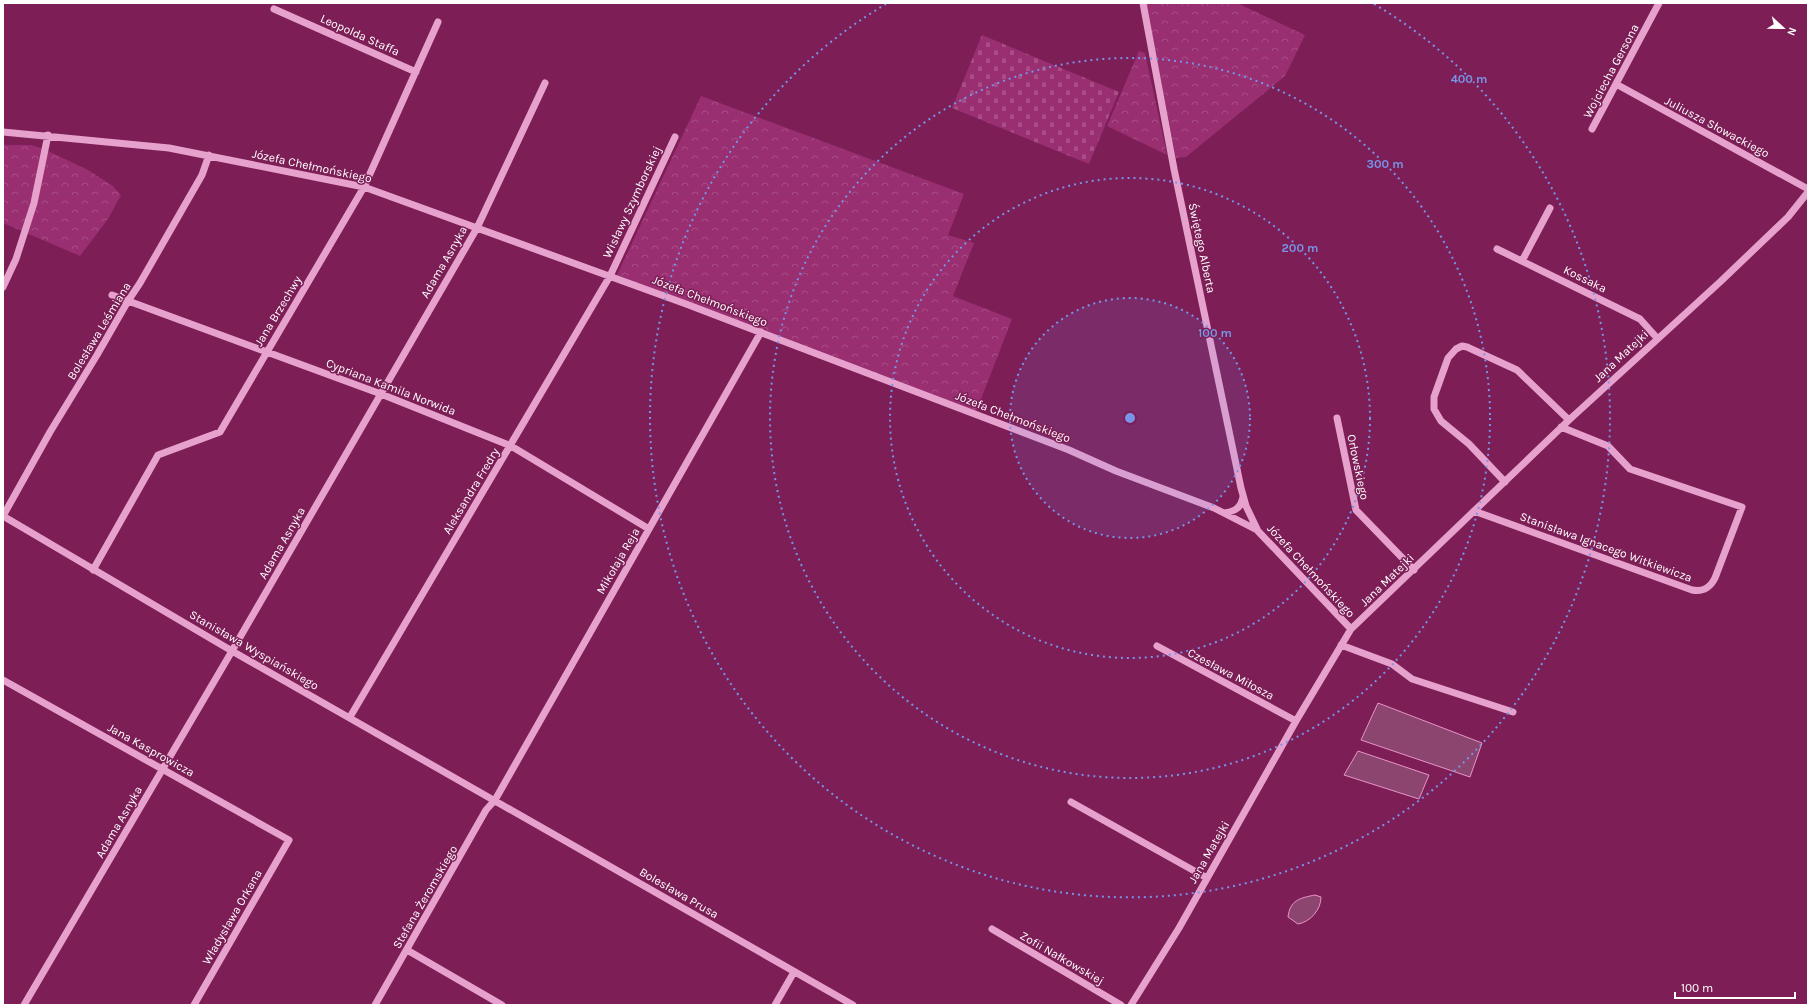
<svg xmlns="http://www.w3.org/2000/svg" width="1811" height="1008" font-family="Karla,sans-serif">
  <defs>
    <pattern id="forest-crowns" width="20" height="18" patternUnits="userSpaceOnUse"><rect width="20" height="18" fill="#992e71"/><path d="M2 6a3 3 0 1 1 6 0M12 15a3 3 0 1 1 6 0" fill="none" stroke="#a84d86"/></pattern>
    <pattern id="cemetery-stones" width="16" height="16" patternUnits="userSpaceOnUse"><rect width="16" height="16" fill="#992e71"/><path d="M2 7V4a2 2 0 0 1 4 0v3zM10 15v-3a2 2 0 0 1 4 0v3z" fill="#a84d86"/></pattern>
  </defs>
  <rect width="100%" height="100%" fill="#7d1e57"/>
  <path fill="url(#forest-crowns)" d="M1146,3H1237L1305,35L1285,76L1186,157L1176,158Z
    M1139,51L1145,53L1167,155L1107,126Z
    M701,96L964,194L948,235L974,243L953,296L1012,319L976,412L889,381L617,275Z
    M3,145H31L44,149L88,170L113,186L121,195L108,219L80,256L3,223Z"/>
  <path fill="url(#cemetery-stones)" d="M982,35L1119,92L1089,164L952,108Z"/>
  <path fill="#8b456f" stroke="#e994ca" d="M1378,703L1482,743L1470,777L1361,740Z
    M1358,751L1429,775L1419,799L1344,775Z
    M1315,895L1321,897C1321,910 1310,922 1298,924L1288,917C1290,900 1300,898 1315,895Z"/>
  <g fill="none" stroke-linecap="round" stroke-linejoin="round">
    <path stroke="#e7a1cd" stroke-width="7" d="M1143,3L1174,169L1241,488L1246,506L1257,529
      M274,9L416,72
      M1616,84L1808,189
      M1592,129L1659,3
      M3,132L169,148L364,187L686,304L1069,450L1116,471L1214,508L1257,530L1351,629
      M1497,249L1640,319L1657,338
      M1522,261L1550,208
      M3,287L16,259L34,203L48,135
      M112,295L381,394L511,446L649,529
      M1337,418L1356,510L1414,570
      M1505,482L1469,444L1441,421L1434,409V397L1448,358L1456,349L1462,346L1467,347L1517,370L1569,420
      M1474,511L1692,590C1703,592 1710,588 1715,578L1742,507L1630,469L1608,446L1561,427
      M1225,513C1235,511 1241,508 1243,497
      M3,516L232,651L853,1005
      M3,516L50,432L97,355L128,301L140,283L202,175L209,155
      M93,570L158,455L220,432L364,187L438,22
      M1341,645L1392,664L1412,679L1513,712
      M1157,646L1296,721
      M3,680L289,840L194,1005
      M350,717L610,276L675,137
      M1071,802L1207,878
      M992,929L1121,1005
      M407,950L502,1005
      M24,1005L232,651L477,228L545,83
      M375,1005L486,810L495,800L761,332
      M775,1005L794,972
      M1131,1005L1179,928L1296,721L1351,629L1569,420L1720,282L1788,217L1808,192"/>
  </g>
  <circle cx="1130" cy="418" r="120" fill="#7795e8" fill-opacity=".12"/>
  <g fill="none" stroke="#7795e8" stroke-width="2" stroke-dasharray="2 4">
    <circle cx="1130" cy="418" r="120"/>
    <circle cx="1130" cy="418" r="240"/>
    <circle cx="1130" cy="418" r="360"/>
    <path d="M1374 4A480 480 0 1 1 886 4"/>
  </g>
  <g text-anchor="middle" stroke-width="3" stroke-linejoin="round" paint-order="stroke">
    <g font-size="12" fill="#fff" stroke="#7d1e57">
      <text transform="translate(360 35) rotate(24)" y="4">Leopolda Staffa</text>
      <text transform="translate(1611 71) rotate(-62)" y="4">Wojciecha Gersona</text>
      <text transform="translate(1717 127) rotate(28)" y="4">Juliusza Słowackiego</text>
      <text transform="translate(312 166) rotate(12)" y="4">Józefa Chełmońskiego</text>
      <text transform="translate(632 202) rotate(-65)" y="4">Wisławy Szymborskiej</text>
      <text transform="translate(1202 248) rotate(78)" y="4">Świętego Alberta</text>
      <text transform="translate(444 262) rotate(-60)" y="4">Adama Asnyka</text>
      <text transform="translate(1585 279) rotate(26)" y="4">Kossaka</text>
      <text transform="translate(710 301) rotate(21)" y="4">Józefa Chełmońskiego</text>
      <text transform="translate(278 311) rotate(-59)" y="4">Jana Brzechwy</text>
      <text transform="translate(99 331) rotate(-59)" y="4">Bolesława Leśmiana</text>
      <text transform="translate(1621 356) rotate(-43)" y="4">Jana Matejki</text>
      <text transform="translate(391 387) rotate(21)" y="4">Cypriana Kamila Norwida</text>
      <text transform="translate(1013 417) rotate(21)" y="4">Józefa Chełmońskiego</text>
      <text transform="translate(1358 467) rotate(78)" y="4">Orłowskiego</text>
      <text transform="translate(471 491) rotate(-59)" y="4">Aleksandra Fredry</text>
      <text transform="translate(282 543) rotate(-60)" y="4">Adama Asnyka</text>
      <text transform="translate(1606 547) rotate(20)" y="4">Stanisława Ignacego Witkiewicza</text>
      <text transform="translate(618 561) rotate(-60)" y="4">Mikołaja Reja</text>
      <text transform="translate(1311 571) rotate(47)" y="4">Józefa Chełmońskiego</text>
      <text transform="translate(1387 580) rotate(-44)" y="4">Jana Matejki</text>
      <text transform="translate(254 650) rotate(30)" y="4">Stanisława Wyspiańskiego</text>
      <text transform="translate(1231 674) rotate(28)" y="4">Czesława Miłosza</text>
      <text transform="translate(151 750) rotate(29)" y="4">Jana Kasprowicza</text>
      <text transform="translate(119 822) rotate(-60)" y="4">Adama Asnyka</text>
      <text transform="translate(1209 852) rotate(-60)" y="4">Jana Matejki</text>
      <text transform="translate(679 893) rotate(30)" y="4">Bolesława Prusa</text>
      <text transform="translate(425 897) rotate(-60)" y="4">Stefana Żeromskiego</text>
      <text transform="translate(232 917) rotate(-60)" y="4">Władysława Orkana</text>
      <text transform="translate(1062 958) rotate(30)" y="4">Zofii Nałkowskiej</text>
    </g>
  </g>
  <circle cx="1130" cy="418" r="6" fill="#7795e8" stroke="#7d1e57" stroke-width="2"/>
  <g font-size="12" text-anchor="middle" font-weight="bold" fill="#7795e8" stroke="#7d1e57" stroke-width="3" stroke-linejoin="round" paint-order="stroke">
    <text x="1469" y="83">400 m</text>
    <text x="1385" y="168">300 m</text>
    <text x="1300" y="252">200 m</text>
    <text x="1215" y="337">100 m</text>
  </g>
  <rect width="1811" height="1008" fill="none" stroke="#ffffff" stroke-width="8"/>
  <g transform="translate(1783 28) rotate(112)" stroke="#7d1e57" stroke-width="3" paint-order="stroke">
  <path d="M0-3L7 15L0 10L-7 15Z" fill="#ffffff"/>
  <text y="-6" font-size="11" font-weight="bold" text-anchor="middle" fill="#ffffff">N</text>
  </g>
  <path d="M1675 992v6h120v-6" fill="none" stroke="#ffffff" stroke-width="2"/>
  <text x="1681" y="992" font-size="12" fill="#ffffff" stroke="#7d1e57" stroke-width="3" paint-order="stroke">100 m</text>
</svg>
